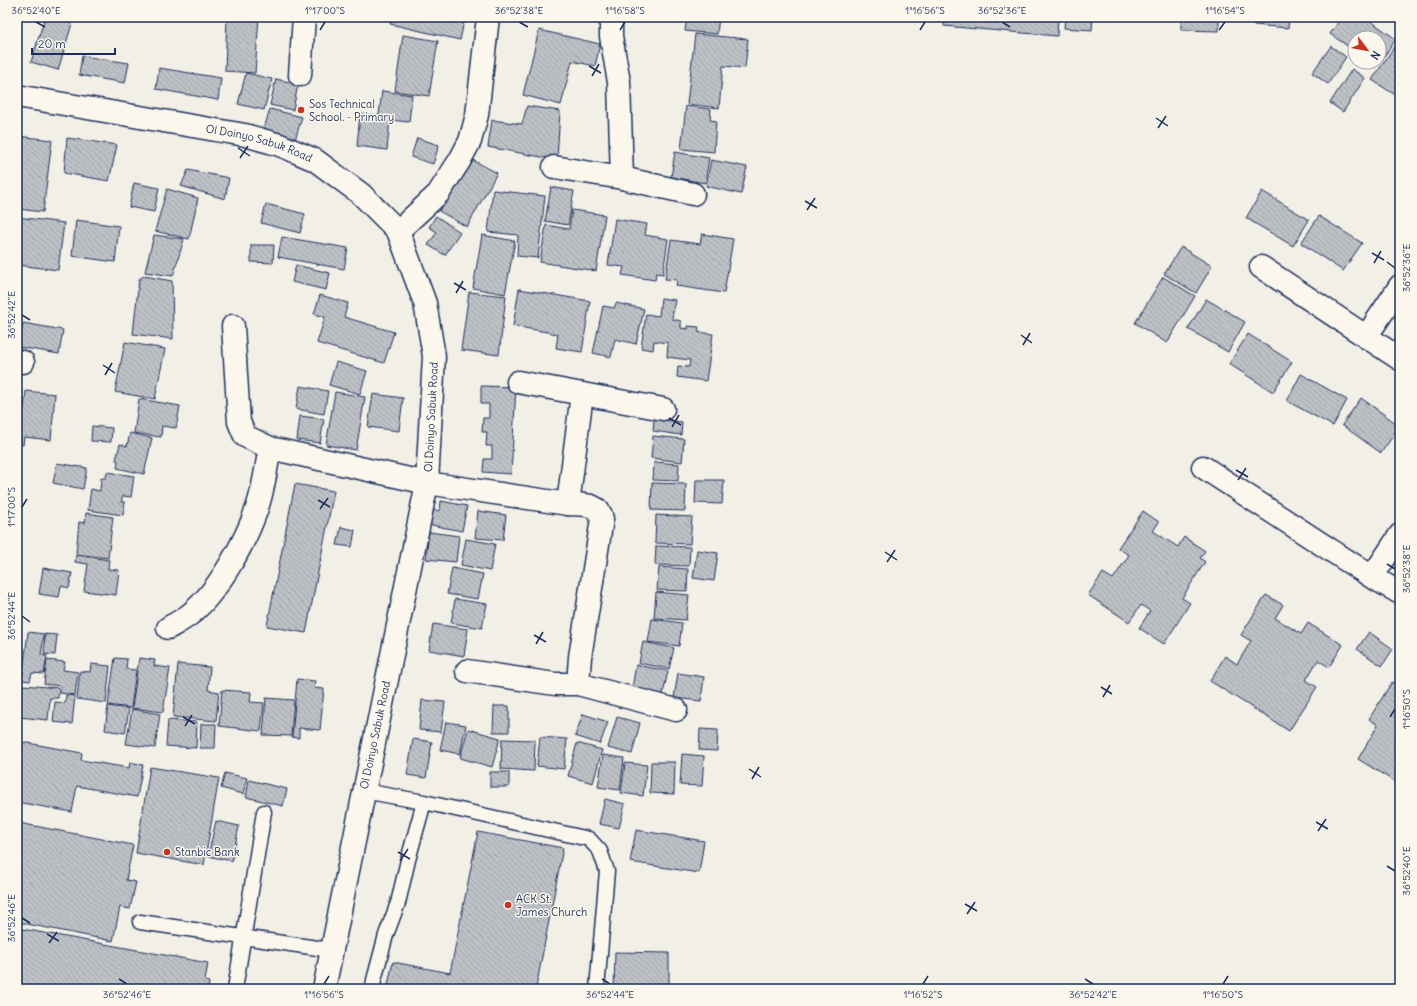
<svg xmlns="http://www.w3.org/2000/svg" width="1417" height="1006" font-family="Delius,sans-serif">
  <defs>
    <pattern id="building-back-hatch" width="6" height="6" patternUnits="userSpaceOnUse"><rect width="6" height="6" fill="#bdc0c4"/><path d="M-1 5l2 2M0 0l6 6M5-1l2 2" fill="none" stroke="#a2a5ab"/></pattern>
  </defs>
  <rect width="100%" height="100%" fill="#f2efe6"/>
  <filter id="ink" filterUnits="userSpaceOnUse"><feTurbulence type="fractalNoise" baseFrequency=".025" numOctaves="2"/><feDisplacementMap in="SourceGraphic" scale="8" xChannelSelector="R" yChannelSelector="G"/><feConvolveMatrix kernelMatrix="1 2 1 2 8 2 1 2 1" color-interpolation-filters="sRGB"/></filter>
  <g filter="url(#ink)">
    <path fill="url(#building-back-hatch)" stroke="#1b2f5e" d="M45,17H74L58,70L31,62Z
      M227,17H259L255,73L225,71Z
      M391,17H465L460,40L390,24Z
      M687,17H719L717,34L685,31Z
      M874,17H940V20Z
      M944,17H1058L1057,36L944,26Z
      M1065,17H1093L1092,30L1064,28Z
      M1181,17H1219V31L1181,30Z
      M1255,17H1289L1288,28L1254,25Z
      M1342,17H1365L1396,39L1381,61L1379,59V38H1355V51L1330,34Z
      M539,30L600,44L595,66L572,61L561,105L523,95Z
      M695,34L748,39L745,68L723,66L719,108L687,104Z
      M403,35L438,41L429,96L395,91Z
      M1331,46L1346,57L1328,84L1312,73Z
      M1394,47L1400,51V98L1372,80Z
      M82,56L129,63L125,83L79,75Z
      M159,68L221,78L218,100L156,89Z
      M1352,69L1365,78L1343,112L1330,103Z
      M246,73L272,79L264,110L238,104Z
      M276,79L298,84L293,110L270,105Z
      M382,91L412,95L409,122L390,120L387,150L357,146L360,114L379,115Z
      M527,106L560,111L557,160L488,147L492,120L522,124Z
      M686,106L711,109L710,120L716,121L714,152L681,149Z
      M270,109L302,117L295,140L263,132Z
      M17,136L52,140L43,212L17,209Z
      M67,138L117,145L109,181L64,173Z
      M417,138L439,145L433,164L411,157Z
      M675,152L709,158L705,183L671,177Z
      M469,158L497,173L467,227L439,211Z
      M711,160L747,167L741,194L706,186Z
      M188,170L229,178L225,199L181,186Z
      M134,183L159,188L154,212L129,207Z
      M551,187L574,191L568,225L545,221Z
      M167,189L198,198L189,239L155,231Z
      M493,190L545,196L538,258L517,256L518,235L488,232Z
      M1262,191L1309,220L1293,246L1246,218Z
      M266,204L305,214L300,233L261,223Z
      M572,210L605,215L596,271L540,262L546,225L569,229Z
      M436,216L460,232L445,255L428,245L437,232L429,227Z
      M1319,216L1362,243L1343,271L1301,243Z
      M17,217L64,223L58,270L17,265Z
      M615,219L647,224L645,235L668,239L663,274L656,273L655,280L622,275L624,267L608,265Z
      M76,220L119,226L115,262L72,256Z
      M702,234L733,239L724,293L676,286L677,280L665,279L671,240L700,244Z
      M154,235L184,239L173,276L145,272Z
      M482,235L515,241L505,294L473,288Z
      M282,237L348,248L344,269L278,257Z
      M251,245H274L273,263L251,262Z
      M1181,247L1212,266L1196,293L1164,274Z
      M296,265L330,273L326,290L292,282Z
      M144,276L172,281L173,339L133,334L139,279Z
      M1163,277L1195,296L1167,343L1135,323Z
      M519,289L590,301L582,352L556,348L558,334L513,326Z
      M469,292L506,296L499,355L461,350Z
      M320,295L348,303L344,317L394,332L384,363L317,343L325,317L314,314Z
      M661,298L675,300L672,319L681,321V328L688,329V326L699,327L698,332L713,334L706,381L677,377L678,366L689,367L690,360L667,357L668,343L654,341L653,350L641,348L646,314L659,316Z
      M1206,299L1245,322L1228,352L1188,329Z
      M616,303L644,309L636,344L615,339L611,357L593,353L603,306L614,308Z
      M23,323L63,330L59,354L19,347Z
      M1248,334L1292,362L1273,392L1229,364Z
      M125,342L165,349L155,399L115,392Z
      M336,362L367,371L360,394L329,385Z
      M1301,374L1347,400L1333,426L1287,401Z
      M300,386L328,391L324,414L296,409Z
      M481,386L516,387L511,474L483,472L484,459H492V446H486L487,432H482L483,418H489V404H481Z
      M26,391L55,394L51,440L24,437L23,445L17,444V408L24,409Z
      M335,392L365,397L356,450L326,445Z
      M373,394L403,398L399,431L368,427Z
      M1361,398L1400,426L1381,453L1342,425Z
      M139,399L180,406L176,428L162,426L161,437L134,433Z
      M300,416L324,419L320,443L297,440Z
      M654,419L682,422L681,435L653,431Z
      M92,426L112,428L111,442L91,441Z
      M130,433L152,438L144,474L117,468L118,461L116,460L120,444L127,446Z
      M653,436L684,439L682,462L651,458Z
      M654,462L679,464L678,481L653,480Z
      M57,463L87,468L83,489L53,483Z
      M107,472L134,476L131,497L123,496L121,502H125L123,515L88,510L91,489L100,491L101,478H106Z
      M696,480H724L722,504L695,503Z
      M652,483L686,484L685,511L651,510Z
      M295,484L334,491L306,633L267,626Z
      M441,501L467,506L462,531L426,524L429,509L440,511Z
      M478,511L506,515L503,540L475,538Z
      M1143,511L1159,522L1153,531L1178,547L1184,537L1205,551L1200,558L1205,562L1182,598L1190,603L1164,644L1139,628L1150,611L1141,605L1129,622L1088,595L1103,573L1113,579L1129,555L1118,548Z
      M86,513L113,517L108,558L76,554L79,522L85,523Z
      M656,515L692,517L690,544L655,543Z
      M341,527L355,530L352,547L337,545Z
      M429,532L459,536L456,562L426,559Z
      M466,539L495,544L490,571L461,565Z
      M656,546L690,547L689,566L655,565Z
      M697,550L718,553L714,581L693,578Z
      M76,555L109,560L108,569L119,570L116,595L84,591L88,564L75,562Z
      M659,567L688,569L687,591L657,590Z
      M43,568L72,573L69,588L61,586L59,597L39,594Z
      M452,568L483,574L478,599L447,594Z
      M656,592L689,595L686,620L654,618Z
      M1266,595L1283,605L1275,618L1301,634L1308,623L1343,645L1329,667L1318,660L1306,680L1317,687L1289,731L1210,681L1225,656L1237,664L1251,641L1241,635Z
      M455,599L487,604L482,628L451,623Z
      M652,619L682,623L679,646L648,642Z
      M433,624L468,629L464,656L429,650Z
      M28,632L44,634L41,655L47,656L44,674L32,673L30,681L22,680Z
      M1369,632L1393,649L1382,666L1357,649Z
      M45,634L57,635L55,655L44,654Z
      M643,642L674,648L669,669L639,663Z
      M115,658L127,659L126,669L136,670L131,708L108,705Z
      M139,658L155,660L154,666L170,668L163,712L132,708Z
      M47,660L65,662L63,670L78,672L75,695L60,693L61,686L44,684Z
      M91,664L110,666L106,703L77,699L80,671L90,672Z
      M178,664L210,667L208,690L219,692L216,721L173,717Z
      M636,665L668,671L663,694L632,688Z
      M678,673L704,677L701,701L674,698Z
      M297,679L315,681L314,688L324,689L320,730L299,728V738L292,737Z
      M1392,682L1400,687V785L1358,759L1378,725L1369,719Z
      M23,685L59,688L58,698H50L48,720L19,717Z
      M222,690L251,692L250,702L264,703L261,731L219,726Z
      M66,695L75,696L72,724L53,722L55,702L65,703Z
      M266,698L294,700L291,736L263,735Z
      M422,700L445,702L441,732L419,730Z
      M108,706L129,709L125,733L105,730Z
      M494,706H509V732H493Z
      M132,709L160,714L155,748L126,744Z
      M583,714L608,722L600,744L575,736Z
      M617,717L640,723L632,754L608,748Z
      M168,720L197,722L196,748L166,746Z
      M446,722L466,725L460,754L440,750Z
      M201,724H216L215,748H200Z
      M468,729L500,738L492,767L460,758Z
      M700,729L718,730L717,751L699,750Z
      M540,737L567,739L564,769L537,766Z
      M413,739L432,742L426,778L407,775Z
      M502,739L535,740L534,771L501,769Z
      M17,741L82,753L81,760L129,768L130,762L143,765L137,797L77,786L72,812L17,802Z
      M577,743L602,750L593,783L568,776Z
      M682,754L704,756L702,786L680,785Z
      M603,755L624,758L620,790L598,787Z
      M651,762H675L674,794L650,793Z
      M625,763L647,765L643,796L621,793Z
      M150,767L219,778L204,865L136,853Z
      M490,772H509V787H490Z
      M225,773L247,778L243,794L221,788Z
      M249,780L287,789L283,806L246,797Z
      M605,799L625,804L619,828L599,824Z
      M216,821L239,826L232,861L208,856Z
      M19,823L133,845L126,880L136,882L130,909L120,907L113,941L17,922V832Z
      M636,830L704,841L699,873L630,862Z
      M478,832L563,848L536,988L540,989H387L393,962L450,973Z
      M17,928L208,963L205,981L209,982L208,989H17Z
      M615,952L669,953V989H614Z"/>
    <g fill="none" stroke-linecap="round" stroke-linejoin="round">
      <defs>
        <path id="lane" d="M364,791L424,802L589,839L600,851L607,871L597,989
          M140,922L331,950
          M235,989L264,812
          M373,989L374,980L386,935L398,903L408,860L424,802"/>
        <g id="street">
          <path d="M611,17V36L619,82L622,178"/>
          <path d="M300,75L304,17"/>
          <path id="s1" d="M17,96L245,135L280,145L315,160L361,194L398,231L425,303L434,356L427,483L324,989"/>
          <path d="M554,167L622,178L693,194"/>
          <path d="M398,231L438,194L460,160L470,141L477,115L488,17"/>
          <path d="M1261,267L1400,359"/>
          <path d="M233,326L239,422L245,436L270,448L427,483L568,504"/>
          <path d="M1366,337L1400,286"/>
          <path d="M17,361L23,362"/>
          <path d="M518,382L663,409"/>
          <path d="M1203,467L1372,577"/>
          <path d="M1400,535L1372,577L1400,593"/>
          <path d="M168,628C175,624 183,620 189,615C217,594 246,541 257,508C264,489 266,467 270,448"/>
          <path d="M467,671L555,684H578L580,657L602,519C599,502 582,505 568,504L582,394"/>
          <path d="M578,684L676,710"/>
        </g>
      </defs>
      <use href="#lane" stroke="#1b2f5e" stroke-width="17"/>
      <use href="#street" stroke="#1b2f5e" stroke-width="25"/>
      <use href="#lane" stroke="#fbf7ec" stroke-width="14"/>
      <use href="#street" stroke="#fbf7ec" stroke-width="22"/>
    </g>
  </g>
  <path fill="none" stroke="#1b2f5e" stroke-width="1.5" d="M36,22L45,27M519,22L528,27M1002,22L1010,27M320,30L325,22M620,30L625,22M920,30L925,22M1219,30L1225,22M589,66L601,73M592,76L599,64M1156,118L1168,126M1158,128L1166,116M238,148L250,156M240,158L248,146M805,201L817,208M807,210L815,198M1372,253L1384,260M1387,262L1395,268M1374,263L1381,251M454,283L466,290M456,293L463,281M22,315L30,320M1021,335L1032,343M1023,345L1030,333M103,365L115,373M105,375L112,363M669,418L681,425M672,427L679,415M1236,470L1248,477M1238,480L1246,468M318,500L330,507M22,507L27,499M320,509L328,498M885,552L897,560M887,562L895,550M1387,564L1395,569M22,616L30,622M534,635L546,642M536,644L543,632M1101,687L1112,694M1103,697L1110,685M183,717L195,724M1390,717L1395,709M185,726L192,715M749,769L761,777M752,779L759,767M1316,822L1328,829M1318,831L1326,819M398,852L410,859M400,861L408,849M1387,866L1395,871M965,904L977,911M967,914L975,902M22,918L30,923M47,934L59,941M49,943L57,932M119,979L127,984M602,979L610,984M1085,979L1093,984M324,984L329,976M923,984L928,976M1223,984L1228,976"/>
  <g fill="#c8321e" stroke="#fbf7ec" stroke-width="1.5">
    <circle cx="301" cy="110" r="4"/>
    <circle cx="167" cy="852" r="4"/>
    <circle cx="508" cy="905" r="4"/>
  </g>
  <g text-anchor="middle" stroke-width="3" stroke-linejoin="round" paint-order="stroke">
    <g font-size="11" fill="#1b2f5e" stroke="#fbf7ec" text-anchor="start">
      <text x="309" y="108">Sos Technical<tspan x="309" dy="13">School. - Primary</tspan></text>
      <text x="175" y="856">Stanbic Bank</text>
      <text x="516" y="903">ACK St.<tspan x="516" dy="13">James Church</tspan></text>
    </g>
    <g font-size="11" fill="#1b2f5e" stroke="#fbf7ec">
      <text dy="4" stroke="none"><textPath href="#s1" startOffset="247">Ol Doinyo Sabuk Road</textPath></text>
      <text transform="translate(431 417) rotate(-87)" y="4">Ol Doinyo Sabuk Road</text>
      <text transform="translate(375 735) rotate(-78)" y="4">Ol Doinyo Sabuk Road</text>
    </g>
  </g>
  <rect width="1417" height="1006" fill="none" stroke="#fbf7ec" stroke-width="44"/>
  <g transform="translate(1367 50) rotate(122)"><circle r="19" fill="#fbf7ec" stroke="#a1a7b3"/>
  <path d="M0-3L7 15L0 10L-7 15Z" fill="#c8321e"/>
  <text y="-6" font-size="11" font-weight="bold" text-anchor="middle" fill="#1b2f5e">N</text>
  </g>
  <path d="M32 48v6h83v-6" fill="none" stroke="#1b2f5e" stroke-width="2"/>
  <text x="38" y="48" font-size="12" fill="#1b2f5e" stroke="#fbf7ec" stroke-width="3" paint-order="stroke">20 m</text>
  <rect x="22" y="22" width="1373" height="962" fill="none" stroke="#1b2f5e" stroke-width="1.5"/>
  <g font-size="10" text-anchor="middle" fill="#1b2f5e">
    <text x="36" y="14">36°52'40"E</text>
    <text x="325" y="14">1°17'00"S</text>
    <text x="519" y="14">36°52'38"E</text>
    <text x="625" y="14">1°16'58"S</text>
    <text x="925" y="14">1°16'56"S</text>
    <text x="1002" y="14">36°52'36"E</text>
    <text x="1225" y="14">1°16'54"S</text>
    <text transform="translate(1406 268) rotate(-90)" y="4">36°52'36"E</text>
    <text transform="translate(11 315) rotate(-90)" y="4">36°52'42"E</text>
    <text transform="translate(11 507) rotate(-90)" y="4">1°17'00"S</text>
    <text transform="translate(1406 569) rotate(-90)" y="4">36°52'38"E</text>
    <text transform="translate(11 616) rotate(-90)" y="4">36°52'44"E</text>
    <text transform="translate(1406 709) rotate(-90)" y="4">1°16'50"S</text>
    <text transform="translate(1406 871) rotate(-90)" y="4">36°52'40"E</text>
    <text transform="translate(11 918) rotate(-90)" y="4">36°52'46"E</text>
    <text x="127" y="998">36°52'46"E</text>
    <text x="324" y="998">1°16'56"S</text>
    <text x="610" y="998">36°52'44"E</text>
    <text x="923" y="998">1°16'52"S</text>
    <text x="1093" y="998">36°52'42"E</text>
    <text x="1223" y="998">1°16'50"S</text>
  </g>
</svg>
